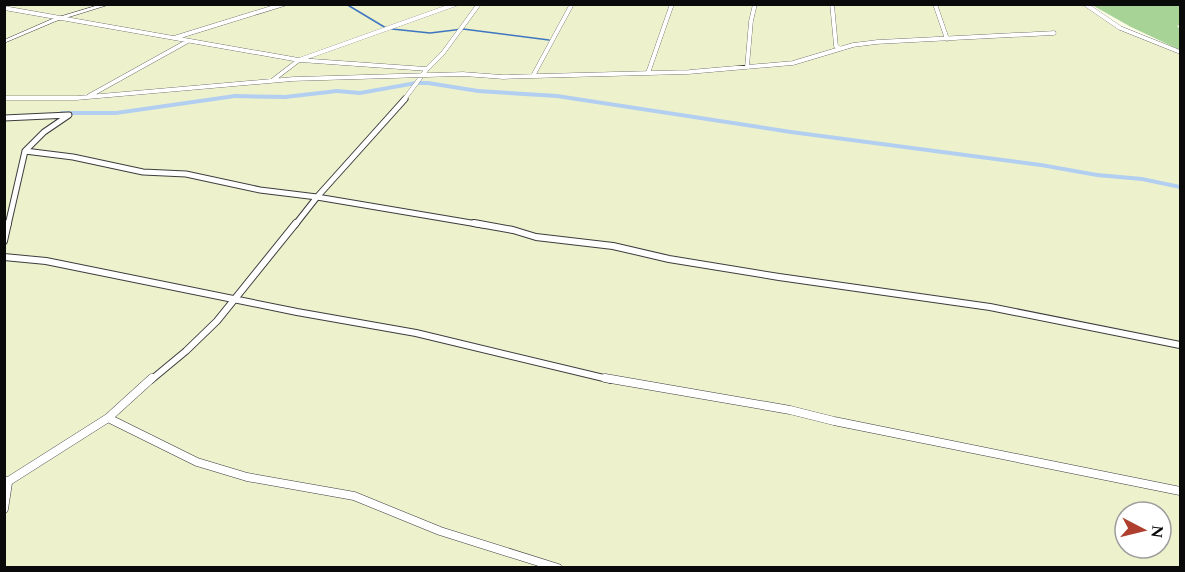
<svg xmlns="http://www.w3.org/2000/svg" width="1185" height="572" font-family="Spectral,serif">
  <rect width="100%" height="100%" fill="#fdfde9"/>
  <path fill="#edf1cc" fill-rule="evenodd" d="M4,5H1085L1120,28L1180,54V567H5ZM1125,512H1161V548H1125Z"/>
  <path fill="#a7d397" d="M1092,5H1180V25L1177,26L1180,29V50L1131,27Z"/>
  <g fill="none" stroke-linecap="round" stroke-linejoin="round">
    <path stroke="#3f76c1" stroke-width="1.5" d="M346,4L386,28
      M392,29L430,33L463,29L549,40"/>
    <path fill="#b2cef0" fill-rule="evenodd" d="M416,81H428L478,89L557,94L791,130L1041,163L1097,173L1142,177L1180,185V189L1142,181L1097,177L1041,167L791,134L557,98L478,93L428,85H416L360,95L337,93L285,99L235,98L116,115H61L58,113L61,111H116L235,94L285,95L337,89L360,91Z"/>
    <defs>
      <path id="minor-far3" d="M832,4L836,46L839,48
        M935,4L947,39
        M1085,4L1120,28L1180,52
        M4,8L299,60L427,69L403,101
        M174,38L284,4
        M747,67L751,21L755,4
        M427,69L443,53L479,4
        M648,73L672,4
        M534,74L572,4
        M273,80L299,60L456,4
        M89,96L188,41
        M4,98H77L293,79L463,74L503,77L689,72L793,63L853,45L877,42L1054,33"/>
      <path id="minor-far2" d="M405,99L317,197L483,225
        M4,118L69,115L44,132L25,151L73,157L143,172L186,174L260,190L317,197
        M8,225L25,151
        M295,225L317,197"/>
      <path id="minor-far1" d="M474,223L513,230L536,237L613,246L669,259L779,277L990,307L1180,345
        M4,241L8,223
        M4,257L46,261L297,312L416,333L612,380
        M151,380L186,351L217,321L296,223"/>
      <path id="minor" d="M605,378L790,410L834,421L1180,491
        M108,418L197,462L247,477L354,496L440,531L558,568
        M4,480L8,483L4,509
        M4,484L108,418L152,378"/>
      <path id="tertiary" d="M102,4H111L56,21L4,43V40L52,19Z"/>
    </defs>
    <use href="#minor-far3" stroke="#3d3d3d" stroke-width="4.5"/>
    <use href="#minor-far2" stroke="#3d3d3d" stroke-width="7"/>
    <use href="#minor-far1" stroke="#3d3d3d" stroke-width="8"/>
    <use href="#minor" stroke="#3d3d3d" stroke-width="9"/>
    <use href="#tertiary" stroke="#3d3d3d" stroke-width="1"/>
    <use href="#minor-far3" stroke="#fff" stroke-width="4"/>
    <use href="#minor-far2" stroke="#fff" stroke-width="5"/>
    <use href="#minor-far1" stroke="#fff" stroke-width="6"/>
    <use href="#minor" stroke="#fff" stroke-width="8"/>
    <use href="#tertiary" fill="#fff" fill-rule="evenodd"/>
  </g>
  <rect width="1185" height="572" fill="none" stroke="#0a0a0a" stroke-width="12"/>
  <g transform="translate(1143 530) rotate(97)"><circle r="28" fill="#ffffff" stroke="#9d9d9d" stroke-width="1.5"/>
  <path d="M0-4.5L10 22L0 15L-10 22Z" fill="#ae3f2e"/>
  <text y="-9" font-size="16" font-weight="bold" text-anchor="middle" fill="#0a0a0a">N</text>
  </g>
</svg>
